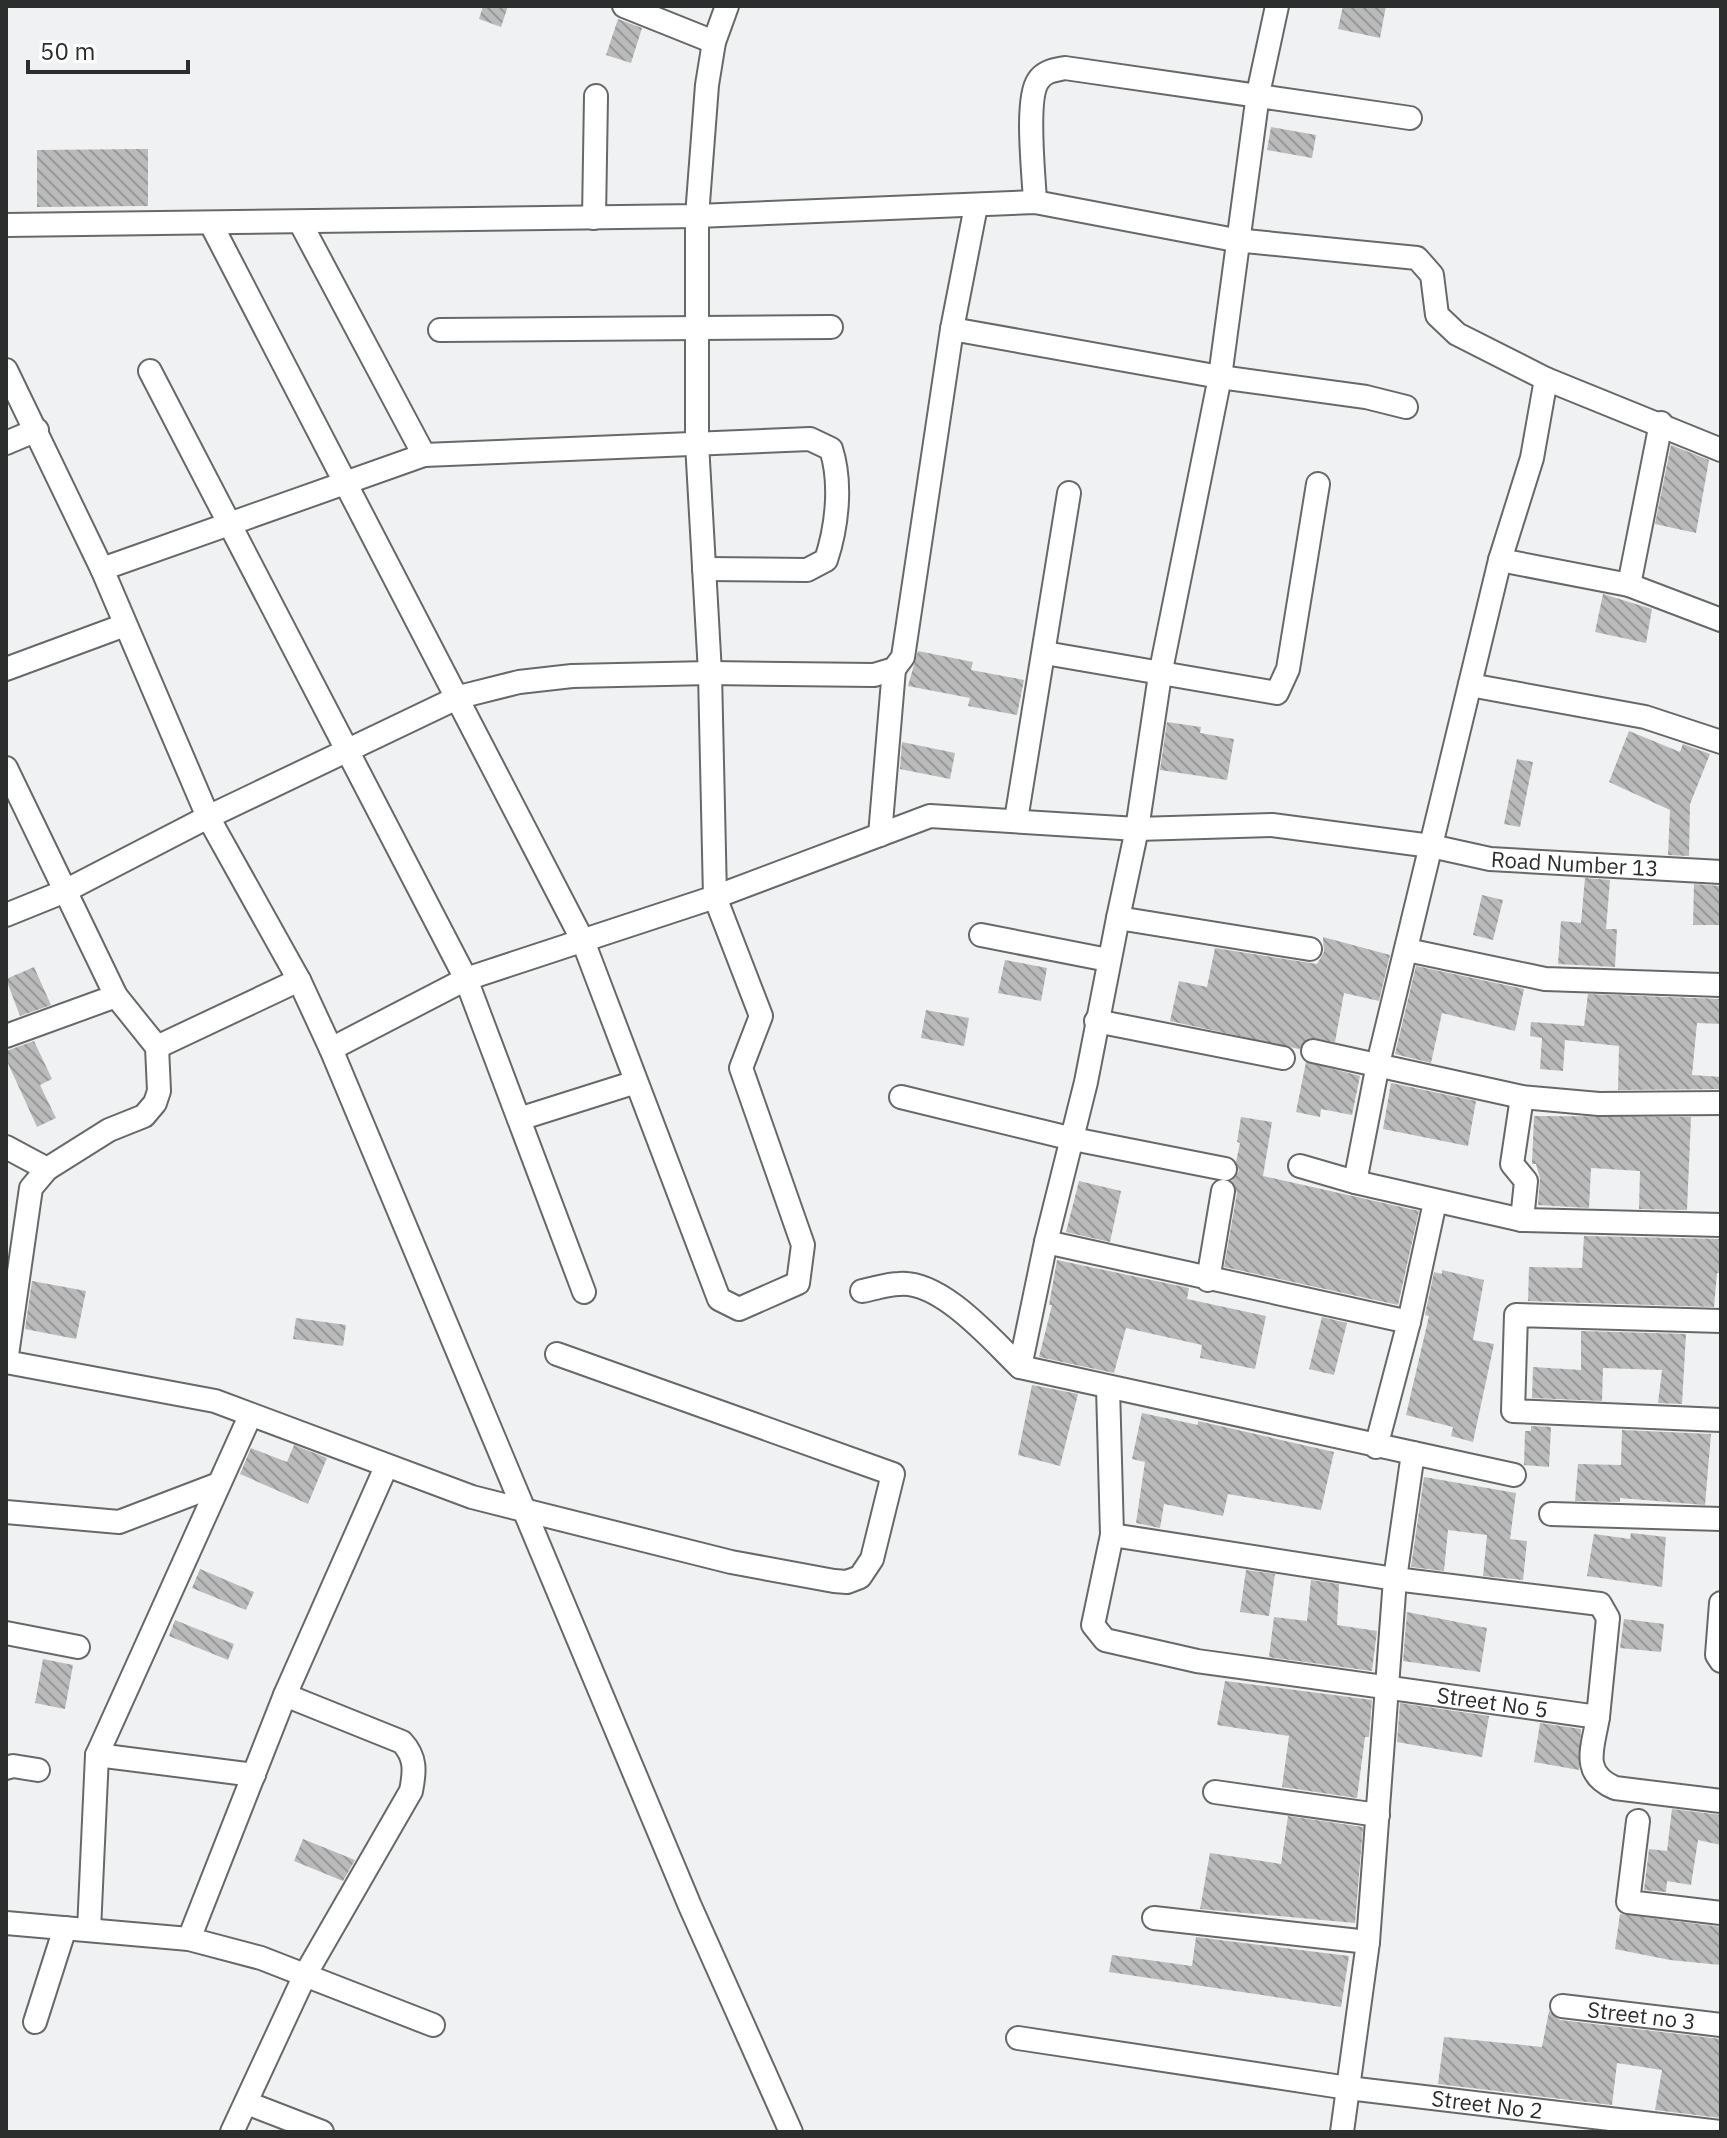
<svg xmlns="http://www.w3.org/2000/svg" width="1727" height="2138" font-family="'IBM Plex Sans',sans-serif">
  <defs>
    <pattern id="building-back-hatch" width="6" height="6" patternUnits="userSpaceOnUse" patternTransform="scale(2)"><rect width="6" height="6" fill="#bababb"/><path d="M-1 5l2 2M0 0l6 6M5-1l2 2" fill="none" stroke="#979898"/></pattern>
  </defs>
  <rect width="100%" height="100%" fill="#f0f1f2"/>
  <path fill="url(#building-back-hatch)" d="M483,6H508L501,27L479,19Z
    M1343,6H1386L1380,38L1338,29Z
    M618,19L642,28L631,63L606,55Z
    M1271,127L1316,135L1312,158L1267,150Z
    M148,149V206L37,207V150Z
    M1671,445L1709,460L1696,533L1655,524Z
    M1603,594L1652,609L1646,643L1595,632Z
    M918,651L973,662L971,670L1024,680L1017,715L968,706L970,698L908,686Z
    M1167,722L1201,727L1200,733L1234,739L1227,780L1160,770Z
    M1629,731L1680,752L1683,744L1710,754L1690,804L1689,856L1668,855L1670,810L1609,782Z
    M902,742L955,753L950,779L900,769Z
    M1517,759L1533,762L1520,827L1504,824Z
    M1585,878L1610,880L1606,929H1617L1615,967L1558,964L1561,921L1581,923Z
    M1694,884L1721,886V925H1693Z
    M1482,895L1503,900L1493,940L1473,935Z
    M1323,937L1390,955L1379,1001L1344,993L1335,1042L1310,1038L1299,1049L1170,1021L1179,981L1207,987L1215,948L1317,964L1324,952Z
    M1005,960L1047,968L1041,1001L998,993Z
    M1416,966L1524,989L1515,1031L1442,1013L1431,1063L1395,1054Z
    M34,967L51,1005L20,1016L6,979Z
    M1588,994L1721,999V1024L1697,1023L1692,1075L1721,1077V1089L1618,1090L1619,1046L1565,1040L1563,1071L1540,1069L1542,1038L1530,1036L1531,1022L1584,1026Z
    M926,1010L969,1018L964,1046L921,1038Z
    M34,1041L52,1079L40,1085L56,1118L37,1127L6,1059V1051Z
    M1306,1062L1360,1076L1352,1115L1321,1109L1320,1117L1296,1112Z
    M1391,1083L1476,1101L1468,1146L1383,1129Z
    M1534,1116L1691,1117L1687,1210L1639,1209L1640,1171L1591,1168L1589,1208L1538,1205L1540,1178L1536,1164H1532Z
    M1241,1117L1272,1122L1263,1176L1419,1211L1398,1305L1224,1267L1237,1193L1232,1181L1239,1171L1236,1162L1240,1143L1237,1142Z
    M1079,1181L1121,1191L1110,1242L1066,1232Z
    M1584,1236L1721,1239V1273H1717L1714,1307L1528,1301L1529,1267L1582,1268Z
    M1057,1260L1189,1288L1187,1299L1266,1316L1255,1369L1200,1358L1202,1345L1126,1328L1114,1373L1039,1357L1052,1305H1049Z
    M1442,1270L1484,1280L1473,1340L1494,1344L1473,1442L1451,1436L1453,1427L1406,1415L1429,1316L1425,1315L1434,1272L1442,1274Z
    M32,1281L86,1291L76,1339L25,1329Z
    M1322,1317L1347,1323L1334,1375L1309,1369Z
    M296,1318L346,1325L343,1346L293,1339Z
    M1581,1331L1686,1334L1682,1404L1658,1403L1662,1370L1603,1368L1602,1401L1532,1398L1533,1367L1581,1370Z
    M1032,1385L1078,1394L1060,1466L1018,1455Z
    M1142,1413L1198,1425V1421L1334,1452L1321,1510L1228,1494L1223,1516L1164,1504L1160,1528L1136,1523L1145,1462L1132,1459Z
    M1531,1426L1551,1427L1549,1467L1524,1465L1525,1431H1531Z
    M1622,1430L1711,1434L1705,1505L1620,1498V1502L1575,1501L1578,1464L1621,1465Z
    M294,1445L327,1458L308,1504L240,1474L251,1448L287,1462Z
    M1424,1477L1516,1493L1510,1539L1527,1541L1523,1580L1483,1576L1487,1535L1448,1530L1444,1571L1411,1567Z
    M1631,1533L1666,1537L1662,1587L1587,1576L1594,1534L1630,1539Z
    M200,1569L254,1592L246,1610L192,1588Z
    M1246,1570L1275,1574L1269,1616L1240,1612Z
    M1311,1580L1339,1584L1337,1625L1377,1631L1372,1671L1269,1657L1274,1617L1307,1621Z
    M1407,1612L1487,1628L1480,1672L1403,1661Z
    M1624,1619L1664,1624L1661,1652L1620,1648Z
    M175,1620L234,1644L228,1660L169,1636Z
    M43,1659L73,1665L65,1709L35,1703Z
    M1225,1681L1372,1700L1369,1737H1365L1357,1798L1282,1787L1289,1736L1217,1725Z
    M1400,1703L1489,1716L1482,1757L1397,1742Z
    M1540,1723L1581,1729L1579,1770L1534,1762Z
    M1672,1809L1721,1815V1845L1698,1840L1691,1885L1667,1881L1666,1892L1644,1890L1649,1849L1667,1851Z
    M1288,1816L1363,1827L1355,1923L1200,1909L1210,1853L1281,1864Z
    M303,1839L355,1860L343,1881L294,1861Z
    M1620,1914L1721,1927V1965L1670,1960L1615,1949Z
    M1196,1937L1349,1956L1341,2007L1109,1972L1112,1955L1192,1966Z
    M1549,2011L1560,2020L1721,2039V2118L1655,2110L1662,2070L1617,2063L1612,2105L1438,2084L1444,2037L1542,2047Z"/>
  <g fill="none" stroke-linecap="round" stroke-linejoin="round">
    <defs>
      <g id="minor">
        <path d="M624,6L714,42"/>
        <path d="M1277,6L1258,94L1220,377L1160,675L1137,829L1118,918L1310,949"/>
        <path d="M1035,202C1034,176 1025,100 1038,81C1044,71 1055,70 1065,68L1410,118"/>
        <path d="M594,218L596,96"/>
        <path d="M211,224L583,941L719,1299L739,1309L798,1283L803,1245L741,1068L761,1016L715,897L710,673L697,443V216L707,85L714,42L727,6"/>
        <path d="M301,224L424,455"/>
        <path d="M6,225L697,216L1035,202L1235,240L1417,258L1432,275L1437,315L1457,334L1546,379L1721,450"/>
        <path d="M952,329L1220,377L1366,397L1406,407"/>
        <path d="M440,330L831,327"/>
        <path d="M6,370L102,569L208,817L299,980L331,1049L690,1906L791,2132"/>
        <path d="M150,371L466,979L584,1292"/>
        <path d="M1546,379L1532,458L1500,560L1378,1064L1355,1182L1522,1220L1721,1225"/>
        <path d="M6,443L37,430"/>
        <path d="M1500,560L1629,585L1721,620"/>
        <path d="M102,569L424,455L810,439L831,449C842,483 837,527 826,560L807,570L704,569"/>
        <path d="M1629,585L1661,423"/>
        <path d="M1045,653L1277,693L1288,669L1318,484"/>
        <path d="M6,669L125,625"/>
        <path d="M1470,685L1645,717L1721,742"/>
        <path d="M6,768L116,996L157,1047L159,1091L155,1103L144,1116L109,1130L47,1169L31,1188L6,1362"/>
        <path d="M1016,820L1069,493"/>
        <path d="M880,835L894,669"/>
        <path d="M6,915L63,892L208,817L459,697L519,682L572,676L710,673L874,675L894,669L903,657L952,329L976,206"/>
        <path d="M981,935L1108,960"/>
        <path d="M1407,950L1545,979L1721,985"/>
        <path d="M1096,1021L1283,1058"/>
        <path d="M6,1036L116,996"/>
        <path d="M157,1047L299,980"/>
        <path id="s1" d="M331,1049L466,979L715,897L930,816L1137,829L1272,825L1431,846L1490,859L1721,872"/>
        <path d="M1313,1051L1522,1097L1599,1104L1721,1103"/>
        <path d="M901,1097L1073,1139L1225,1169"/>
        <path d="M519,1119L636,1082"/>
        <path d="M6,1147L47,1169"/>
        <path d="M1300,1166L1355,1182"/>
        <path d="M1522,1220L1526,1181L1512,1164L1522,1097"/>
        <path d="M1046,1242L1409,1322"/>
        <path d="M1208,1280L1223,1191"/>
        <path d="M862,1291C874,1289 887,1284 899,1284C941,1280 992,1340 1020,1367L1046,1242L1086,1082L1118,918"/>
        <path d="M1721,1321L1516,1315L1513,1411L1721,1420"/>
        <path d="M6,1362L215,1401L472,1497L731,1562L834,1581L847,1582L860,1577L872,1559L893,1474L557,1354"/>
        <path d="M1020,1367L1514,1475"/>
        <path id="s2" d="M1108,1387L1112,1535L1093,1625L1105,1640L1197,1661L1598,1717C1593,1748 1580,1773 1615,1788L1721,1801"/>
        <path d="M1376,1447L1409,1322L1435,1202"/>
        <path d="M6,1512L119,1522L216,1485"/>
        <path d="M1551,1514L1721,1519"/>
        <path d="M1112,1535L1395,1579L1600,1604L1608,1618L1598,1717"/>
        <path d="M1721,1603L1717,1655L1721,1661"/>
        <path d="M6,1633L78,1647"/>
        <path d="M97,1755L254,1775"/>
        <path d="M6,1768L13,1766L38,1770"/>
        <path d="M1215,1792L1378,1815"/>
        <path d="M1638,1821L1628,1902L1721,1913"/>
        <path d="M1154,1918L1368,1942L1342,2132"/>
        <path d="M6,1923L189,1939L285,1695L386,1467"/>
        <path d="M89,1930L97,1755L250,1416"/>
        <path d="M189,1939L261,1958L433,2025"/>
        <path d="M1368,1942L1395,1579L1413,1453"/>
        <path id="s3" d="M1562,2006L1721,2025"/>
        <path d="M35,2022L65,1928"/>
        <path id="s4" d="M1018,2038L1348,2088L1720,2132"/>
        <path d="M247,2103L322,2132"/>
        <path d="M232,2132L305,1975L411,1791C415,1771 416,1757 402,1742L285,1695"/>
      </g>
    </defs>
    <use href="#minor" stroke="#676868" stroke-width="26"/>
    <use href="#minor" stroke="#fff" stroke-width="22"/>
  </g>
  <g text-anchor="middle" stroke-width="6" stroke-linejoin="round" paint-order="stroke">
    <g font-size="22" fill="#2c2d2d" stroke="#fefeff">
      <text dy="8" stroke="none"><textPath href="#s1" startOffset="1292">Road Number 13</textPath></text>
      <text dy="8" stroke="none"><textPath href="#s2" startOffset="652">Street No 5</textPath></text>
      <text dy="8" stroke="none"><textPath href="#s3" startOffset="80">Street no 3</textPath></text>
      <text dy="8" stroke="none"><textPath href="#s4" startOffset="474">Street No 2</textPath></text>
    </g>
  </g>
  <rect width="1727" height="2138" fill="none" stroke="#2c2d2d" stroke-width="16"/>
  <path d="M28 60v12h160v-12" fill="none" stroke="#2c2d2d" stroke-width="4"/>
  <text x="40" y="60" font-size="24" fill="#2c2d2d" stroke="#fefeff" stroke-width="6" paint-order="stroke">50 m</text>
</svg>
